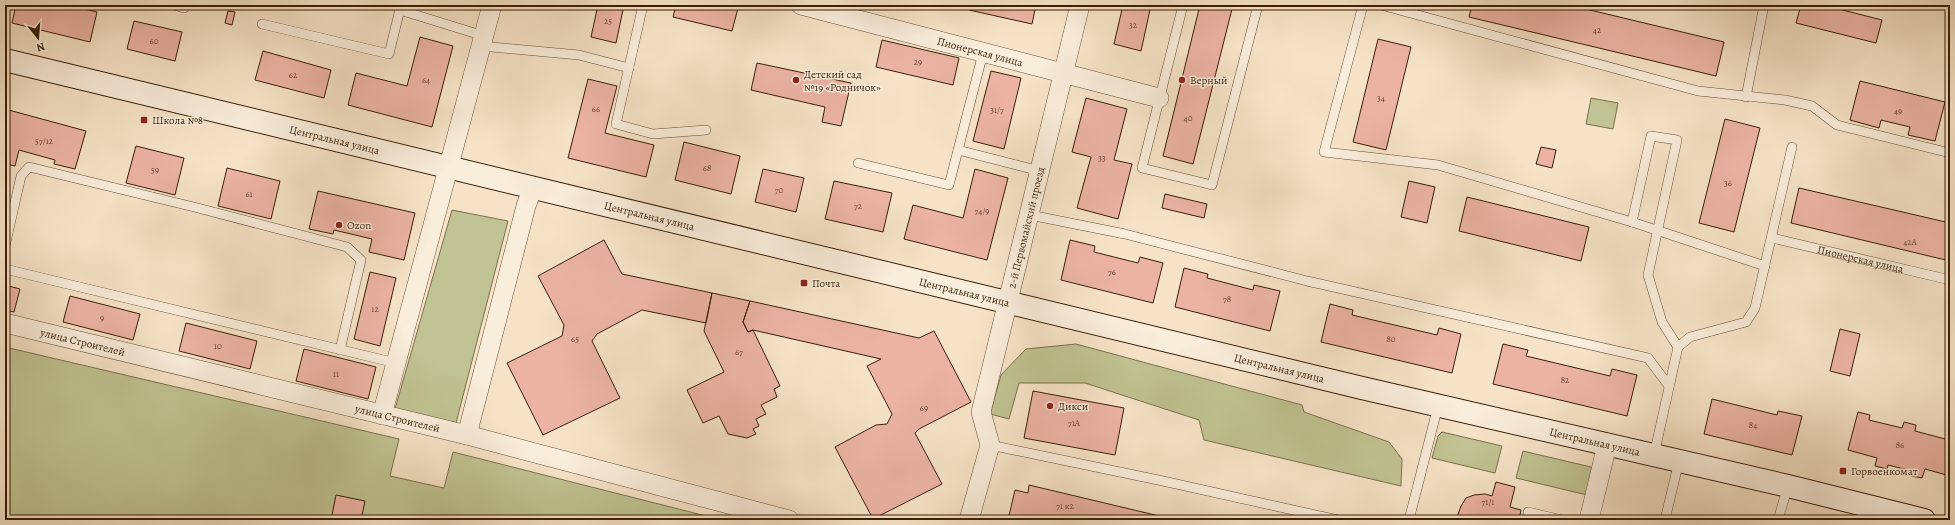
<svg xmlns="http://www.w3.org/2000/svg" width="1955" height="525" font-family="Alegreya,serif">
  <rect width="100%" height="100%" fill="#f6e3c7"/>
  <filter id="stains"><feTurbulence type="fractalNoise" baseFrequency=".005" numOctaves="4"/><feColorMatrix values="0 0 0 0 .2 0 0 0 0 .09 0 0 0 0 .02 0 0 0 .5 -.17"/></filter>
  <radialGradient id="worn" r=".72"><stop offset=".6" stop-color="#630" stop-opacity="0"/><stop offset="1" stop-color="#630" stop-opacity=".3"/></radialGradient>
  <path fill="#c0c393" stroke="#7d714c" d="M1591,98L1618,103L1613,129L1586,124Z
    M452,210L508,221L456,423L395,409Z
    M1076,344L1302,405L1304,412L1389,442L1402,459L1401,486L1204,440L1199,420L1085,383H1019L1009,419L990,414L1001,375L1026,349Z
    M5,347L399,439L390,476L444,488L453,452L722,520H5Z
    M1442,432L1502,446L1495,473L1432,458L1438,436Z
    M1523,451L1591,467L1592,470L1587,495L1516,478Z"/>
  <path fill="#ecb3a5" stroke="#3a1f05" d="M16,5H67L97,12L90,42L12,23Z
    M598,5H624L616,43L591,37Z
    M676,5H724L738,8L732,31L673,17Z
    M970,5H1036L1032,24L969,10Z
    M1123,5H1151L1141,51L1114,44Z
    M1200,5H1233L1193,164L1163,156Z
    M1412,5H1436L1434,10Z
    M1472,5H1569L1724,42L1716,76L1469,17Z
    M1801,5H1823L1882,20L1876,43L1796,23Z
    M228,11L235,12L232,25L225,23Z
    M134,21L182,32L175,61L127,49Z
    M420,37L453,46L432,127L348,105L356,73L407,86Z
    M1378,39L1411,47L1386,150L1353,142Z
    M882,40L959,58L953,85L876,67Z
    M263,51L331,70L324,98L255,80Z
    M757,63L851,83L841,126L822,122L825,107L751,90Z
    M991,71L1021,78L1004,149L973,141Z
    M588,79L617,86L605,133L654,145L646,177L568,158Z
    M1860,81L1945,102L1935,141L1908,135L1910,127L1881,120L1879,128L1850,120Z
    M1086,98L1127,109L1114,160L1132,164L1118,219L1077,208L1091,157L1072,152Z
    M5,109L86,131L75,169L54,164L55,160L19,150L15,166L5,164Z
    M1725,119L1760,128L1734,232L1699,223Z
    M684,142L740,156L731,194L675,180Z
    M136,146L184,158L175,195L126,183Z
    M1541,147L1556,150L1552,168L1536,164Z
    M227,168L280,181L271,219L218,206Z
    M763,169L804,178L796,212L755,202Z
    M975,169L1008,178L987,260L904,239L913,205L963,218Z
    M834,181L892,193L883,232L825,219Z
    M1409,181L1435,187L1427,223L1401,217Z
    M1799,188L1950,223V261L1791,223Z
    M318,191L415,213L404,260L369,252L372,239L334,230L333,234L309,229Z
    M1165,194L1207,204L1204,218L1162,208Z
    M1467,197L1589,227L1581,261L1459,231Z
    M604,240L622,274L712,293L706,323L642,310L597,334L592,341L620,398L543,435L507,363L562,336L564,325L538,276Z
    M1070,240L1095,246L1094,252L1138,263L1140,257L1163,263L1153,303L1061,280Z
    M1184,268L1208,274L1207,278L1253,290L1254,285L1280,291L1270,331L1175,307Z
    M370,272L396,278L380,346L354,339Z
    M5,285L20,289L14,312L5,310Z
    M712,293L750,301L743,322L748,332L753,330L780,386L774,389L777,397L761,405L766,414L756,419L759,426L753,429L756,434L747,438L728,434L719,416L703,423L687,390L724,372L704,331Z
    M70,296L140,314L133,340L63,322Z
    M750,301L919,338L934,331L971,402L919,429L915,433L942,484L873,519L835,447L876,425L887,424L892,414L867,366L881,359L753,330L748,332L743,322Z
    M1330,304L1353,310L1352,315L1437,335L1439,328L1461,334L1452,373L1321,342Z
    M186,323L257,341L250,369L179,351Z
    M1840,329L1860,334L1850,376L1830,371Z
    M1503,344L1528,350L1526,356L1610,376L1612,369L1637,375L1627,416L1493,384Z
    M304,349L376,367L368,399L296,381Z
    M1033,391L1124,408L1115,455L1024,438Z
    M1712,399L1777,415L1778,411L1802,416L1792,455L1704,434Z
    M1858,412L1870,415L1869,420L1902,428L1904,422L1916,425L1915,431L1949,440L1950,437V476L1925,469L1922,478L1911,476L1912,471L1888,465L1887,469L1875,466L1877,458L1848,450Z
    M1496,482L1515,487L1510,507L1521,510L1519,520H1456L1461,506L1466,498L1474,495L1485,494L1492,496Z
    M1029,485L1176,520H1008L1015,490L1028,493Z
    M336,495L365,501L361,520H331Z"/>
  <g fill="none" stroke-linecap="round" stroke-linejoin="round">
    <defs>
      <g id="lane">
        <path d="M174,5L184,8"/>
        <path d="M643,5L616,124L653,134L706,130"/>
        <path d="M1183,5L1142,168L1212,185L1258,5"/>
        <path d="M1363,5L1324,152L1438,165L1632,222L1765,266"/>
        <path d="M1381,5L1698,91L1785,100L1812,106L1837,125L1950,153"/>
        <path d="M400,10L484,36"/>
        <path d="M262,24L389,54L401,5"/>
        <path d="M481,46L579,55L629,68"/>
        <path d="M1746,97L1764,5"/>
        <path d="M958,150L1040,171"/>
        <path d="M858,163L949,185L983,53"/>
        <path d="M1030,215L1125,234L1307,281L1648,358L1669,386"/>
        <path d="M1632,222L1651,136L1677,140L1648,275L1662,322L1678,347"/>
        <path id="s1" d="M1772,238L1950,280"/>
        <path d="M5,246L21,176L29,167L194,207L347,247L361,260L340,350"/>
        <path d="M5,269L396,363"/>
        <path d="M990,445L1163,481L1338,520"/>
        <path d="M1654,455L1678,347L1690,337L1746,322L1755,308L1792,147"/>
        <path d="M1528,512L1562,520"/>
        <path d="M1409,520L1438,406"/>
        <path d="M1665,520L1679,461"/>
        <path d="M1778,520L1788,486"/>
      </g>
      <g id="street">
        <path id="s2" d="M801,5L1159,98"/>
        <path id="s3" d="M5,323L467,435L789,520"/>
        <path d="M382,415L492,5"/>
        <path d="M467,435L526,206L533,187"/>
        <path id="s4" d="M969,520L990,445L981,412L1080,5"/>
        <path d="M1589,520L1607,445"/>
      </g>
      <g id="secondary">
        <path id="s5" d="M5,60L1362,388L1788,486L1924,520"/>
      </g>
    </defs>
    <use href="#lane" stroke="#695036" stroke-width="10"/>
    <use href="#street" stroke="#695036" stroke-width="20"/>
    <use href="#secondary" stroke="#3a1f05" stroke-width="24"/>
    <use href="#lane" stroke="#f9eddb" stroke-width="9"/>
    <use href="#street" stroke="#f9eddb" stroke-width="19"/>
    <use href="#secondary" stroke="#f9eddb" stroke-width="22"/>
  </g>
  <g fill="#8f2418" stroke="#f9eddb" stroke-width="1.5">
    <circle cx="796" cy="80" r="4"/>
    <circle cx="1182" cy="80" r="4"/>
    <rect x="140" y="116" width="8" height="8" rx="2"/>
    <circle cx="339" cy="225" r="4"/>
    <rect x="800" y="279" width="8" height="8" rx="2"/>
    <circle cx="1050" cy="406" r="4"/>
    <rect x="1839" y="467" width="8" height="8" rx="2"/>
  </g>
  <g text-anchor="middle" stroke-width="3" stroke-linejoin="round" paint-order="stroke">
    <g font-size="9" fill="#66442d">
      <text x="608" y="24">25</text>
      <text x="1133" y="28">32</text>
      <text x="1597" y="33">42</text>
      <text x="154" y="44">60</text>
      <text x="918" y="65">29</text>
      <text x="293" y="78">62</text>
      <text x="426" y="83">64</text>
      <text x="1381" y="101">34</text>
      <text x="596" y="112">66</text>
      <text x="997" y="113">31/7</text>
      <text x="1898" y="114">49</text>
      <text x="1188" y="121">40</text>
      <text x="44" y="144">57/12</text>
      <text x="1102" y="161">33</text>
      <text x="707" y="171">68</text>
      <text x="155" y="173">59</text>
      <text x="1728" y="186">36</text>
      <text x="779" y="193">70</text>
      <text x="249" y="197">61</text>
      <text x="858" y="209">72</text>
      <text x="982" y="214">74/9</text>
      <text x="1910" y="245">42А</text>
      <text x="1112" y="275">76</text>
      <text x="1227" y="302">78</text>
      <text x="375" y="312">12</text>
      <text x="102" y="321">9</text>
      <text x="575" y="342">65</text>
      <text x="1391" y="342">80</text>
      <text x="218" y="349">10</text>
      <text x="739" y="355">67</text>
      <text x="336" y="377">11</text>
      <text x="1565" y="383">82</text>
      <text x="924" y="411">69</text>
      <text x="1074" y="426">71А</text>
      <text x="1753" y="428">84</text>
      <text x="1900" y="448">86</text>
      <text x="1488" y="505">71/1</text>
      <text x="1065" y="509">71 к2</text>
    </g>
    <g font-size="11" fill="#3a1f05" stroke="#f9eddb">
      <text dy="4" stroke="none"><textPath href="#s2" startOffset="185">Пионерская улица</textPath></text>
      <text dy="4" stroke="none"><textPath href="#s5" startOffset="339">Центральная улица</textPath></text>
      <text dy="4" stroke="none"><textPath href="#s5" startOffset="663">Центральная улица</textPath></text>
      <text dy="4" stroke="none"><textPath href="#s4" startOffset="302">2-й Первомайский проезд</textPath></text>
      <text dy="4" stroke="none"><textPath href="#s1" startOffset="91">Пионерская улица</textPath></text>
      <text dy="4" stroke="none"><textPath href="#s5" startOffset="987">Центральная улица</textPath></text>
      <text dy="4" stroke="none"><textPath href="#s3" startOffset="80">улица Строителей</textPath></text>
      <text dy="4" stroke="none"><textPath href="#s5" startOffset="1311">Центральная улица</textPath></text>
      <text dy="4" stroke="none"><textPath href="#s3" startOffset="404">улица Строителей</textPath></text>
      <text dy="4" stroke="none"><textPath href="#s5" startOffset="1635">Центральная улица</textPath></text>
    </g>
    <g font-size="11" fill="#3a1f05" stroke="#f9eddb" text-anchor="start">
      <text x="804" y="78">Детский сад<tspan x="804" dy="13">№19 «Родничок»</tspan></text>
      <text x="1190" y="84">Верный</text>
      <text x="152" y="124">Школа №8</text>
      <text x="347" y="229">Ozon</text>
      <text x="812" y="287">Почта</text>
      <text x="1058" y="410">Дикси</text>
      <text x="1851" y="475">Горвоенкомат</text>
    </g>
  </g>
  <rect width="1955" height="525" fill="none" stroke="#f6e3c7" stroke-width="20"/>
  <rect x="6" y="6" width="1943" height="513" fill="none" stroke="#3a1f05" stroke-width="2"/>
  <rect x="10" y="10" width="1935" height="505" fill="none" stroke="#3a1f05"/>
  <g transform="translate(38 38) rotate(163)" stroke="#f9eddb" stroke-width="3" paint-order="stroke">
  <path d="M0-3L7 15L0 10L-7 15Z" fill="#3a1f05"/>
  <text y="-6" font-size="11" font-weight="bold" text-anchor="middle" fill="#3a1f05">N</text>
  </g>
  <rect width="100%" height="100%" filter="url(#stains)"/>
  <rect width="100%" height="100%" fill="url(#worn)"/>
</svg>
